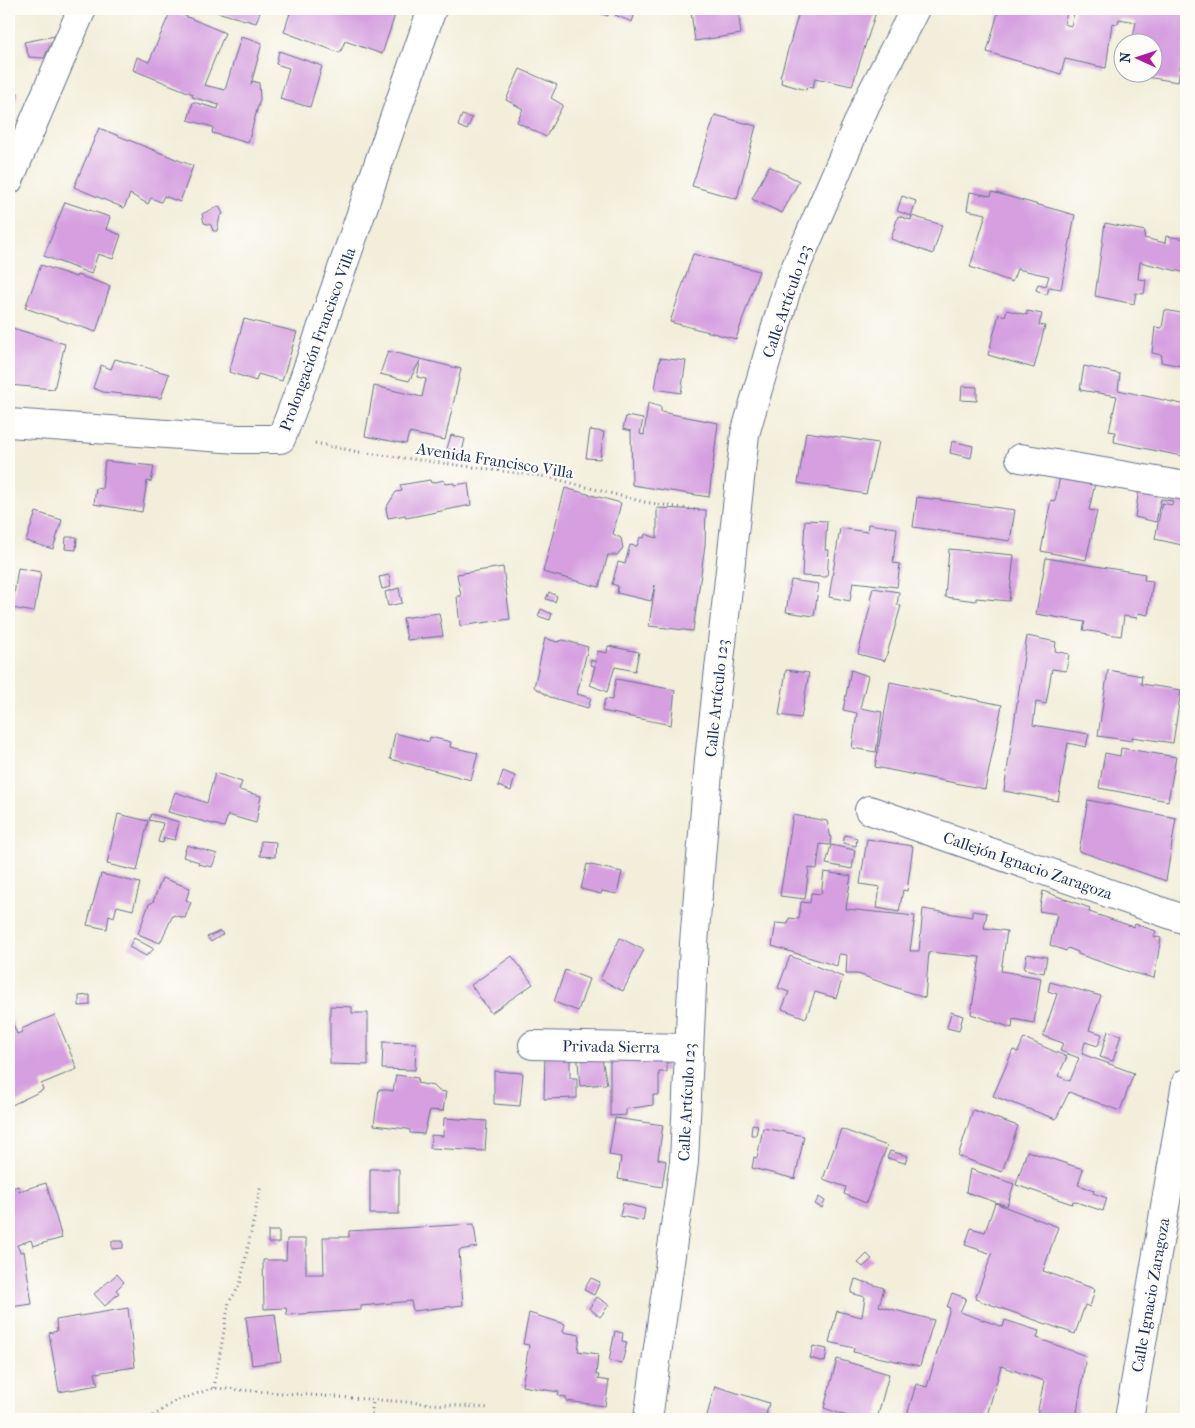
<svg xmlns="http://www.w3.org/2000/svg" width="1195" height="1428" font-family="'IM FELL French Canon',serif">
  <rect width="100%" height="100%" fill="#fdfcf7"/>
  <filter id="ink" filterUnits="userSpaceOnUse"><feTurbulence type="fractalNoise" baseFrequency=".02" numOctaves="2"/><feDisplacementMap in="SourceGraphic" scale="10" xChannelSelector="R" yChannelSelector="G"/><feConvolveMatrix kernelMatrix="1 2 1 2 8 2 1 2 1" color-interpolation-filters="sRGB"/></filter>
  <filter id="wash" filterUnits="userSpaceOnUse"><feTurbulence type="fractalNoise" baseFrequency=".0096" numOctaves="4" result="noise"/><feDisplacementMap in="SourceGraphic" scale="20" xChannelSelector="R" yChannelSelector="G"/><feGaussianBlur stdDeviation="1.12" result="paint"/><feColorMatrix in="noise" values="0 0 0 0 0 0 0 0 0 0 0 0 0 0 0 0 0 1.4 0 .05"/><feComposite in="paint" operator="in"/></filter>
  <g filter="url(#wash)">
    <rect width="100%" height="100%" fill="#f2eeda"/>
    <g id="blocks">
      <path fill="#d59fe0" d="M206,9H261L256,23Z
        M289,9H388L396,12L382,54L345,41L340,53L284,32L290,13L287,12Z
        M587,9H611L608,16Z
        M617,9L635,13L632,22L615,15Z
        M695,9H738L741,34L695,41L691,12L696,11Z
        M800,9H877L852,86L815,78L813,88L807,87L806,90L781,83L782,78L780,77Z
        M999,9H1068L1064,24L1071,26L1075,9H1174L1173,11L1186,13V43H1184L1178,82L1127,74L1152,72V42H1132L1136,22L1119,19L1118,24L1112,23L1106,68L1065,59L1061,74L987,52Z
        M171,10L225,33L204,85L225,90L241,37L262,43L251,84L253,81L259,83L260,99L248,143L212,133L213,127L188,120L193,102L218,109L219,105L192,97L193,94L133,70L137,57L149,62Z
        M55,36L44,58L29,57L24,42Z
        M279,51L322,66L310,107L280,99L289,68L276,64Z
        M520,69L557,85L551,98L563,105L546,137L517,122L523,109L506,100Z
        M9,91L18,93L9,126Z
        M462,115L472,118L467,130L458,126Z
        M715,115L756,126L737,199L692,186Z
        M99,128L193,166L180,202L164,196L161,202L151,198L148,204L130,194L124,208L74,187Z
        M769,166L799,181L782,213L752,199Z
        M970,192L991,196L992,192L1075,215L1061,289L1049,287L1047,295L1036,290L1038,284L1046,286L1049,276L1017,269L1012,282L970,267L986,214L967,210Z
        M902,196L916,201L911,216L897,211Z
        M65,202L110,217L106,229L121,235L113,259L98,254L91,274L44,256Z
        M219,206L223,214L220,216L217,231H213L211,225L204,223L202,214Z
        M898,216L911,220L912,216L942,225L933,254L891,239Z
        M1105,223L1145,231L1144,238L1165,243L1166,236L1186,239V273L1140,262L1138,279L1146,280L1144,294L1136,293L1134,304L1095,296Z
        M693,254L759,271L736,339L670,322Z
        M41,265L76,277L77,275L110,286L96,332L25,308Z
        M1007,310L1027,315V311L1042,314L1039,325L1045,326L1034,368L988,355L999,314L1005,316Z
        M1165,310L1186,314V367L1161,362L1162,355L1152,353L1155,327L1162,328Z
        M244,319L297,332L282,381L258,374L256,381L229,372Z
        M9,327L65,344L54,389L9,385Z
        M388,351L461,369L445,440L409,433L406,444L365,436L374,386L422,397L426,379L417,377L421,359L409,381L380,374Z
        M660,358L686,361L681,393L655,389Z
        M115,359L169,374L161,398L103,392L93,388L101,365L111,369Z
        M1084,366L1120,374L1118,390L1186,405V457L1114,442L1115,432L1109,431L1117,396L1080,390Z
        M962,386L977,387V401L961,400Z
        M648,403L661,407V412L718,423L709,497L632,485L631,431L623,429L626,416L643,419L640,434L644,435Z
        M590,430L604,432L600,459L586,458Z
        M806,432L878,443L866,494L798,483Z
        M451,435L465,439L462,452L447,449Z
        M952,441L973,446L971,458L950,453Z
        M105,461L154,466L151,482L147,481L142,512L94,504L96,488L102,489Z
        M1061,472L1096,479L1089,510L1097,511L1086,560L1041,551L1051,500L1055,501Z
        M430,480L431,483L444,480L445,484L454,483V485L468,483L471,505L406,518L405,515L388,518L386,508L396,492L402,491L400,485Z
        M1140,480L1186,489V546L1155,539L1162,503L1172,505L1173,501L1161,499L1156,522L1135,517Z
        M565,488L621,503L613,534L621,538L623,548L617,555H608L599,587L543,572Z
        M917,497L1015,510L1010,541L913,527Z
        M657,508L706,510L705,545L693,631L649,626L655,585L651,601L617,593L618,586L612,584L618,562L625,564L630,545L637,546L640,537L644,538L645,534L657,538Z
        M36,512L62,520L53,549L26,541Z
        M805,520L827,521L825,550H829L827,577L802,576Z
        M868,524L897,528L893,563L900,564L897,587L853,582L850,601L829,597L840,528L867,532Z
        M66,537H77L76,550L65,549Z
        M949,549L1014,555L1009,601L976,598V601L945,597Z
        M1046,558L1145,574L1144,580L1153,581L1148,615L1138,613L1137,618L1124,616L1121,636L1083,630L1085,622L1036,614Z
        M503,567L510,619L460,626L457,596H461L457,574Z
        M18,568L41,572L34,612L12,608Z
        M389,575L391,587L382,589L379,577Z
        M791,580L819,584L814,616L786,612Z
        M399,588L402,603L388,606L385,592Z
        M873,588L899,592L897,605L901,606L885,661L858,654L872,600L870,599Z
        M549,592L557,596L555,602L546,599Z
        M541,609L552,614L550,620L538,616Z
        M439,613L443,636L407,640L403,618Z
        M1027,636L1056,642L1055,651L1069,654L1066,671L1052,669L1046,704L1036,702L1033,725L1089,734L1086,747L1068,743L1058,801L1004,791Z
        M545,638L557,642L563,640L588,647L577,694L591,698L588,708L550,697L534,687Z
        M608,646L639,652L635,671L615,667L607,692L590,685L595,666L590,665L591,660L596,662L597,651L607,653Z
        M786,670L809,673L801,718L779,715Z
        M851,670L868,676L860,708L882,712L876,752L852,748L857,713L843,710Z
        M1108,670L1142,676L1141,684L1181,690L1173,743L1132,737V741L1098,736Z
        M616,679L675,690L671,725L602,711L605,699L612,700Z
        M890,682L1002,705L985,789L875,767Z
        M395,733L429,742L430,737L451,742L450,747L478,753L471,780L390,759Z
        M1121,748L1176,757L1168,801L1099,788L1105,753L1120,756Z
        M503,771L515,776L511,791L498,786Z
        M215,773L242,782L239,790L261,796L256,823L228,815L224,827L168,812L175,792L207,803Z
        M1088,800L1176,818L1166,881L1079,851Z
        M118,814L148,821L137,871L107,864Z
        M151,814L179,822L175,840L164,838L163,843L158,842L163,823L149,820Z
        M793,815L827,821L831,838L830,845L820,844L817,869L809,868L805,899L780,896Z
        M845,835L857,838L856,846L843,843Z
        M867,839L913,846L907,891L903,890L899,912L877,908L880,887L860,884Z
        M261,841L276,842L275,857L260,856Z
        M187,845L217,854L212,867L198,864L199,862L183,857Z
        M831,845L855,850L852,869L826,864Z
        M587,864L622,872L617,894L602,891L601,894L581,889Z
        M824,872L851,876L846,909L915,916L910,951H919L923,909L972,917V911L987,913L984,928L1007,931L1001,971L1041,978L1034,1023L1013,1019L1012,1028L971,1014L980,957L929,952L925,998L858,974H846L847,955L839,954L837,966L772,946L776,923L788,924L789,918L799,919L801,902L810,903L811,893L821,894Z
        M101,874L140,883L133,910L117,906L114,917L109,915L107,929L87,925Z
        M162,878L190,888L186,900L191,902L185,918L173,915L160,943L138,934L149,904L153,902Z
        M1043,891L1090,908L1089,912L1134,927L1135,924L1156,931L1154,937L1161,938L1154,978L1130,972L1078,954V952L1068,948L1066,951L1050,945L1057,914L1039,911Z
        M220,931L223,934L211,942L207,937Z
        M134,938L154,949L146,956L129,947Z
        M620,938L644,950L623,991L600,979Z
        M1027,954L1047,957L1044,973L1024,969Z
        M512,956L533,984L491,1013L471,985Z
        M790,956L843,977L836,998L815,992L806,1018L782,1009L789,992L778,988Z
        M565,970L589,979L578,1011L554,1002Z
        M1050,982L1101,996L1089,1030L1102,1034L1098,1046L1085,1042L1082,1054L1134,1073L1120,1111L1069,1092L1056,1119L993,1096L1013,1050L1018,1052L1024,1038L1067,1057L1058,1076L1070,1081L1079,1058L1060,1051L1063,1043L1043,1036L1057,994L1048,991Z
        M90,995V1005L79,1006V996Z
        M330,1006L352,1007V1013H368V1065L330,1064Z
        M951,1012L963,1016L959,1031L947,1028Z
        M9,1013L17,1034L22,1032L21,1029L55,1015L77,1069L41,1084L43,1090L12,1105L9,1103Z
        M1108,1031L1121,1035L1113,1061L1100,1057Z
        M383,1042L416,1043L415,1070L382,1069Z
        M610,1048L667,1055V1072H659V1095H653V1105L626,1109V1115L610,1116Z
        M600,1049L607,1084L580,1086L577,1050Z
        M570,1050V1078H577V1098L544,1099L545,1051Z
        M494,1071L523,1073L520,1106L494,1104Z
        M396,1075L418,1078L417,1083L434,1086L439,1091L446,1092L443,1111L430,1110L424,1134L410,1133V1130L407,1129L374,1125L379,1089L393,1091Z
        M973,1110L1018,1126L1002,1172L958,1156Z
        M444,1118L487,1121L485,1151L430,1148L431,1135L443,1136Z
        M615,1118L663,1125L658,1159L666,1161L662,1187L618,1179L621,1157L609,1155Z
        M752,1124L758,1125L756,1135H751Z
        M763,1128L804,1136L795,1179L752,1168L754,1157L757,1158Z
        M841,1129L887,1146L866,1203L844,1194L846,1187L823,1179Z
        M890,1151L908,1156L905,1163L887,1158Z
        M1027,1151L1083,1169L1078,1185L1094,1190L1093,1193L1107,1198L1103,1211L1073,1201L1072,1204L1016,1185Z
        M370,1169H399V1214H370Z
        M970,1169L1014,1184L1007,1206L966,1192Z
        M46,1183L62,1238L33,1246L31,1240L17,1245L20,1252L24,1251L32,1304L10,1307L9,1189L18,1186L19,1191Z
        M819,1197L825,1201L822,1208L815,1204Z
        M623,1203L645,1209L643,1221L620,1216Z
        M995,1203L1058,1227L1043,1271L1095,1289L1090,1307L1085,1305L1075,1334L975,1299L992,1254L965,1245L971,1228L985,1232Z
        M474,1224L477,1247L459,1250L463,1305L413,1311L411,1301L361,1306V1310L287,1315L286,1308L264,1309L263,1260H286L287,1239H306V1274H324L323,1237H349V1231Z
        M268,1231H279V1243H268Z
        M112,1241H123V1248L112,1249Z
        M867,1254L872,1259L863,1267L858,1263Z
        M117,1274L124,1282L116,1290L119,1293L105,1306L94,1294Z
        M591,1278L600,1282L594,1295L584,1290Z
        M855,1279L884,1288L879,1306L934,1320L920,1366L853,1352L854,1348L829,1342L837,1311L862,1317L865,1297L851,1293Z
        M952,1293L966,1298L960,1312L1003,1327L1005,1320L1039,1331L1037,1338L1086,1356L1076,1419H1036L1044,1381L1001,1366L986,1419H906L916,1384L927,1387L950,1308L947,1307Z
        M597,1297L609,1305L600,1317L589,1308Z
        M128,1308L135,1367L95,1373L98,1385L59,1392L49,1333L57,1331L56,1320Z
        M529,1313L565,1324L563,1332L580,1335L578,1351L598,1354L596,1375H599L598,1379L609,1381L605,1406L566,1401V1397L558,1396L559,1392L522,1386L529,1345L523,1344Z
        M275,1314L281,1361L252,1365L246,1317Z
        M615,1331L623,1333L622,1341L627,1342L622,1363L609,1361Z
        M813,1346L827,1349L825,1362L810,1358Z
        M837,1359L889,1374L877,1419H856L824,1408Z
        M715,1386L769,1403L765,1419H706Z
        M315,1417V1419H284V1418Z"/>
    </g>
  </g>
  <g filter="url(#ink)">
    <use href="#blocks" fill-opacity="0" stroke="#667289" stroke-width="1"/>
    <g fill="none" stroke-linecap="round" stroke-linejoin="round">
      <defs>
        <path id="minor" d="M9,423L238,439H281L302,384L432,9
          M1020,458L1186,486
          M869,810L1186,920
          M533,1045L689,1048
          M648,1419L684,1162L694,943L709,760L745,434L788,285L866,104L915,9
          M1129,1419L1186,1083"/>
        <path id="major" d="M9,180L82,9"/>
      </defs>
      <use href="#minor" stroke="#667289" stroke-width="30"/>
      <use href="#major" stroke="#667289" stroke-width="30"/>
      <path stroke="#667289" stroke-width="3" stroke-dasharray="1 4" stroke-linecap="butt" d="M315,443L359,452L548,477L644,502L702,511
        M214,1388L229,1302L240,1285L261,1185
        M149,1419L175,1401L214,1388L489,1408
        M371,1419L373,1400"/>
      <use href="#minor" stroke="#fff" stroke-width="28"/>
      <use href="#major" stroke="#fff" stroke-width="28"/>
    </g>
  </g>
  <g text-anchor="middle" stroke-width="4.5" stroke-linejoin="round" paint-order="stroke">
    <g font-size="16" fill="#1b2f5e" stroke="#fdfcf7">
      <text transform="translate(786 301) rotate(-71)" y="6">Calle Artículo 123</text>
      <text transform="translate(317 339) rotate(-70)" y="6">Prolongación Francisco Villa</text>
      <text transform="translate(495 460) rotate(9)" y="6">Avenida Francisco Villa</text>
      <text transform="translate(716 698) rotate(-84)" y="6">Calle Artículo 123</text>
      <text transform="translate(1028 865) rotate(19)" y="6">Callejón Ignacio Zaragoza</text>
      <text transform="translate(611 1046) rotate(1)" y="6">Privada Sierra</text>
      <text transform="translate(686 1102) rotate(-87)" y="6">Calle Artículo 123</text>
      <text transform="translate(1150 1295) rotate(-80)" y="6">Calle Ignacio Zaragoza</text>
    </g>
  </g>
  <rect width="1195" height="1428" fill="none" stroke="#fdfcf7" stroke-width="30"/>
  <g transform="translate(1138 58) rotate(273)"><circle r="24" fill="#fdfcf7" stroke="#a3aaba"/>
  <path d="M0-4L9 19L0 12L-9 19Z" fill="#b5179e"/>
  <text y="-8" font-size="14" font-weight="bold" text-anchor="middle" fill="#1b2f5e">N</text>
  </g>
</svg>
